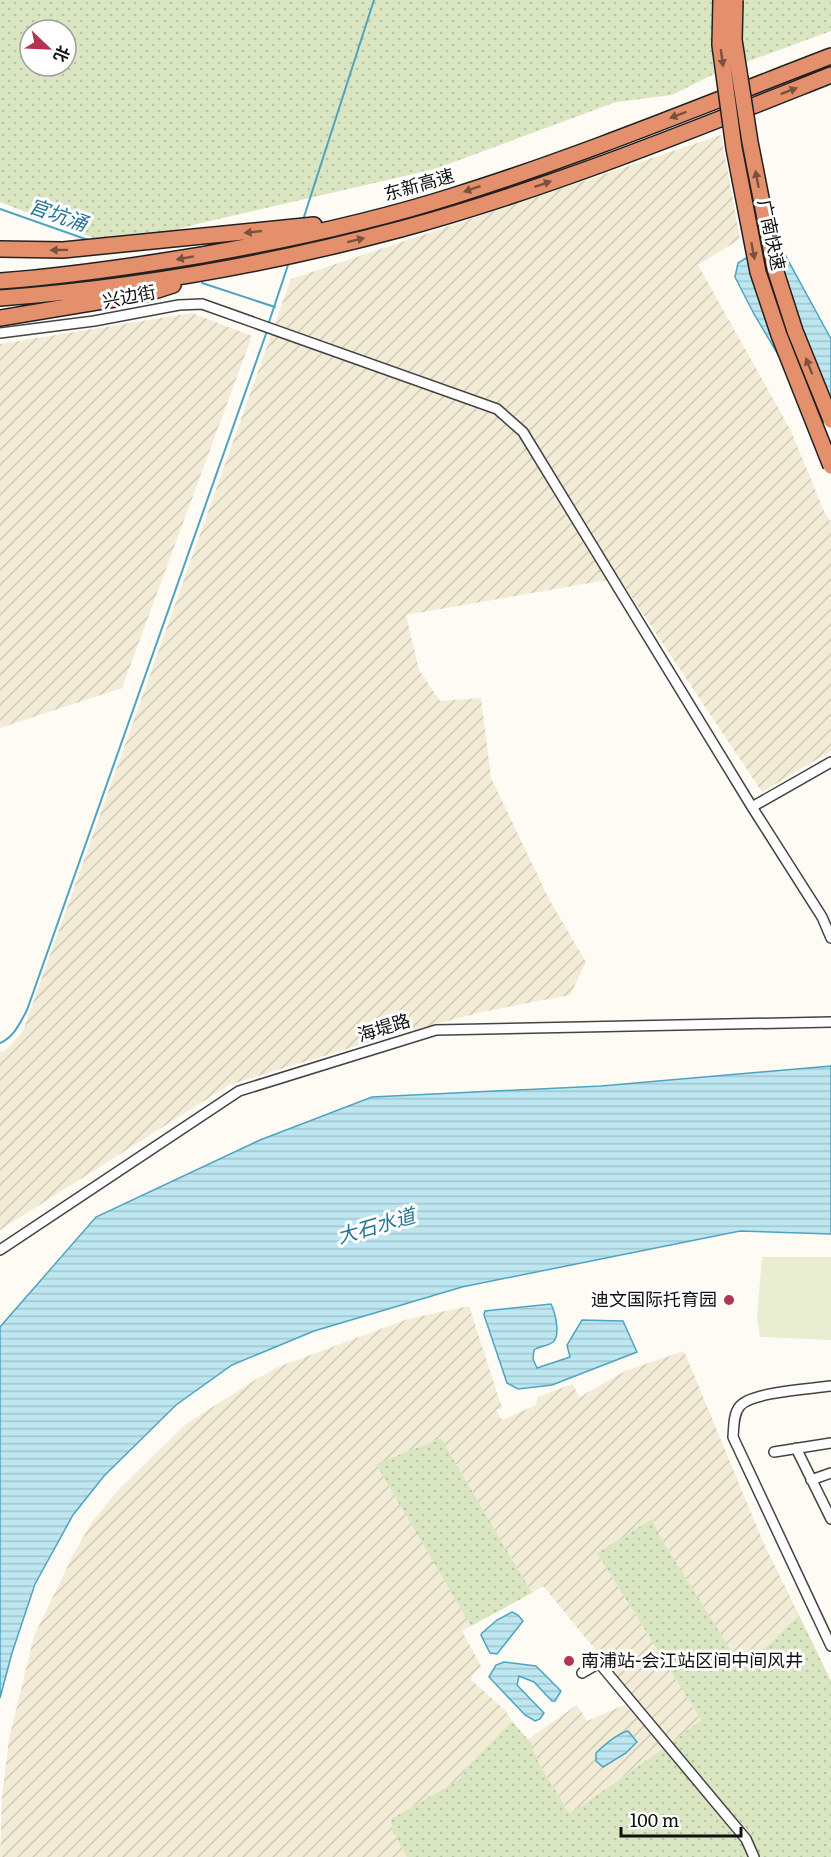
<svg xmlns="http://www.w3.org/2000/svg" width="831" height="1857" font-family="Literata,'Noto Sans SC',serif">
  <defs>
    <pattern id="farmland-furrows" width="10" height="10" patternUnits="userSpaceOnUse" patternTransform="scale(1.5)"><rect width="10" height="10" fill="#f2ecd7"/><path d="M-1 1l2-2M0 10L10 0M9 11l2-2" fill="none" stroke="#cec9b8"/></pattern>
    <pattern id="grass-dots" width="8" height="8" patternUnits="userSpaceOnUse" patternTransform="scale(1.5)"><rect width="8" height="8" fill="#dae6c1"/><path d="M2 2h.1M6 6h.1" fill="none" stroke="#bac4a5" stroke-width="1.8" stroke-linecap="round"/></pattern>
    <pattern id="water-rules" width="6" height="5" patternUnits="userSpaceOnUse" patternTransform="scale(1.5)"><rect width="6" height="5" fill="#bee6f0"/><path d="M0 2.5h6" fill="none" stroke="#a2c4cd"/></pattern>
  </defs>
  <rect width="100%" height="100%" fill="#fefbf5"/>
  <path fill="url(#farmland-furrows)" d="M721,135L740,239L698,265L790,429L825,513L831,522V751L762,792L619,578L406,615L419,670L440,701L481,698L491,778L550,901L586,962L570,995L486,1011L389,1036L229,1085L0,1230V1052L5,1051L23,1031L291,279Z
    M192,313L252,336L122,688L0,728V344Z
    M469,1306L502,1408L496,1410L502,1420L536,1405L538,1397L572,1384L580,1397L625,1371L684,1351L764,1544L799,1615L770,1644L740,1666L661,1538L653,1520L597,1553L701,1720L668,1745L570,1814L538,1762L528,1739L577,1705L587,1721L631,1702L599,1663L603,1659L543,1586L532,1593L441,1438L377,1464L471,1626L462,1631L481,1666L470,1679L505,1710L512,1721L467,1767L460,1779L391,1819L392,1830L407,1857H0L2,1797L9,1739L34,1636L74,1553L92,1522L119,1489L186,1424L255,1380L278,1367L408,1319Z"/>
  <path fill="url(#grass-dots)" fill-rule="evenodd" d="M0,0H831V31L714,74L672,95L616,102L435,169L197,224L117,247L0,202ZM30,30H66V66H30Z
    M441,1438L532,1593L471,1626L376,1464Z
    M652,1519L661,1538L740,1665L770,1644L799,1615L831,1681V1857H407L392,1830L391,1819L460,1779L467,1767L512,1721L530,1742L538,1762L570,1814L668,1745L701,1720L597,1553Z"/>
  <path fill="#e9eed2" d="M762,1257H831V1340L760,1337L757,1317Z"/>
  <path fill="url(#water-rules)" stroke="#4da4c0" stroke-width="1.5" d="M775,244L783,251L831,339V394L814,404L786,368L754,314L735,277L738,263L762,248Z
    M831,1066V1234L740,1231L462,1287L314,1331L232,1365L176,1405L104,1476L73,1515L35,1584L12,1653L0,1698V1327L96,1217L260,1140L372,1097L601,1086Z
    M551,1304C555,1312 561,1335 553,1342C548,1346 540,1346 534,1350L533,1359L537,1368L570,1357L567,1345L582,1320L623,1321L637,1352L552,1385L518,1389L507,1383L484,1315L485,1311Z
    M512,1612L518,1615L523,1621L497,1654L490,1653L481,1635L482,1633L497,1620Z
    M504,1662L536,1666L561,1691L555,1701H552L534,1682L519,1676L517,1685L544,1713L540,1719L535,1721L525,1715L489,1677L496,1665Z
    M628,1731L637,1742L626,1753L603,1767L596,1761V1753C603,1746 618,1733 628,1731Z"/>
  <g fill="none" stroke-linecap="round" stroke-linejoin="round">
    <path stroke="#4da4c0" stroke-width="2" d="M0,209L91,241
      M303,220L374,0
      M202,283L275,307
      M268,325L289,262
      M0,1043C14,1037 20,1023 27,1010L267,331"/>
    <defs>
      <path id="minor" d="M0,333L94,321L179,305L202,304L497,409L523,432L752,807L822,917L831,938
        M752,807L831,762
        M0,1250L239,1091L436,1030L831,1022
        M831,1386C812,1389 751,1392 740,1406C733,1414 734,1427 733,1437L831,1646
        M796,1448L831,1519
        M774,1452L831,1443
        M811,1480L831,1473
        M582,1673L599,1663L746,1839L754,1857"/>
      <path id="highway" d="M0,249L63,250L314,225
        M0,281C68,276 135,266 202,255C287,240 371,222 453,196C581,156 706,104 831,56
        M0,298C136,288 270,264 401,229C548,189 690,131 831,75
        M0,318L145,294L173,285"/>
    </defs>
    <use href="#minor" stroke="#434343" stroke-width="12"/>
    <use href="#highway" stroke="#212121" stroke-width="18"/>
    <use href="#minor" stroke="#fff" stroke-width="9"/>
    <use href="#highway" stroke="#e5906c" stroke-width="15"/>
    <defs>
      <path id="highway-bridge" d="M721,0L720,45L734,148L758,272L779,335L831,466
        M735,0L734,40L750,142L775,269L795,331L831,420"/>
    </defs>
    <use href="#highway-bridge" stroke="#212121" stroke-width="18" stroke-linecap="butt"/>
    <use href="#highway-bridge" stroke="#e5906c" stroke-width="15"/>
  </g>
  <defs><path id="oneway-solid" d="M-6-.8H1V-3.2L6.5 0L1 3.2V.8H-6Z" transform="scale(1.5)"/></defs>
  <g fill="#7a503e">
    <use href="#oneway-solid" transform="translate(722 58) rotate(82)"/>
    <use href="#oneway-solid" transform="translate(789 91) rotate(-21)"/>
    <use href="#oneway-solid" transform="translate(678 115) rotate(159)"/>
    <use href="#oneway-solid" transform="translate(757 179) rotate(-101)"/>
    <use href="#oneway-solid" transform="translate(543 184) rotate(-19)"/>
    <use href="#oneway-solid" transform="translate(472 189) rotate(161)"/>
    <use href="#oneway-solid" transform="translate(253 232) rotate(174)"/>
    <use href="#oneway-solid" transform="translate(356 240) rotate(-14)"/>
    <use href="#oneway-solid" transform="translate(59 250) rotate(179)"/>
    <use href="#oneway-solid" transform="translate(753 251) rotate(79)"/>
    <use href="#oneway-solid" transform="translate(185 258) rotate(170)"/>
    <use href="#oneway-solid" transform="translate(809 366) rotate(-112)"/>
  </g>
  <g fill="#b33650" stroke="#fff" stroke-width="2">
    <circle cx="729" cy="1300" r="6"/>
    <circle cx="569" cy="1661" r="6"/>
  </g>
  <g text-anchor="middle" stroke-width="6" stroke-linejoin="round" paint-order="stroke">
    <g font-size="18" fill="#101010" stroke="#fff">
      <text transform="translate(419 185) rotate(-16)" y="6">东新高速</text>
      <text transform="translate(771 235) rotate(78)" y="6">广南快速</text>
      <text transform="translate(129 297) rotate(-11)" y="6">兴边街</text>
      <text transform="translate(384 1028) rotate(-17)" y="6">海堤路</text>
    </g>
    <g font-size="18" fill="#101010" stroke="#fff" text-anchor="end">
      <text x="717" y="1306">迪文国际托育园</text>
      <text x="581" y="1667" text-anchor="start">南浦站-会江站区间中间风井</text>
    </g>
    <g font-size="20" font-style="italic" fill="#267796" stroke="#fff">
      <text transform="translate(58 215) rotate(19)" y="7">官坑涌</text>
      <text transform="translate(376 1226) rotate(-16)" y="7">大石水道</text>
    </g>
  </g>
  <g transform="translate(48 48) rotate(113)"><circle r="28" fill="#ffffff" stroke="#9f9f9f" stroke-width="1.5"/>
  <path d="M0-4.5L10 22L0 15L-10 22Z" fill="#b33650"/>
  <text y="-9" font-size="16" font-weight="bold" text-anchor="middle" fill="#101010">北</text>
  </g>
  <path d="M621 1827v9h120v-9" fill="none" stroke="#101010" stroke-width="3"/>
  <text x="630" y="1827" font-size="18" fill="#101010" stroke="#ffffff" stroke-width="4.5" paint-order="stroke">100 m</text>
</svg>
